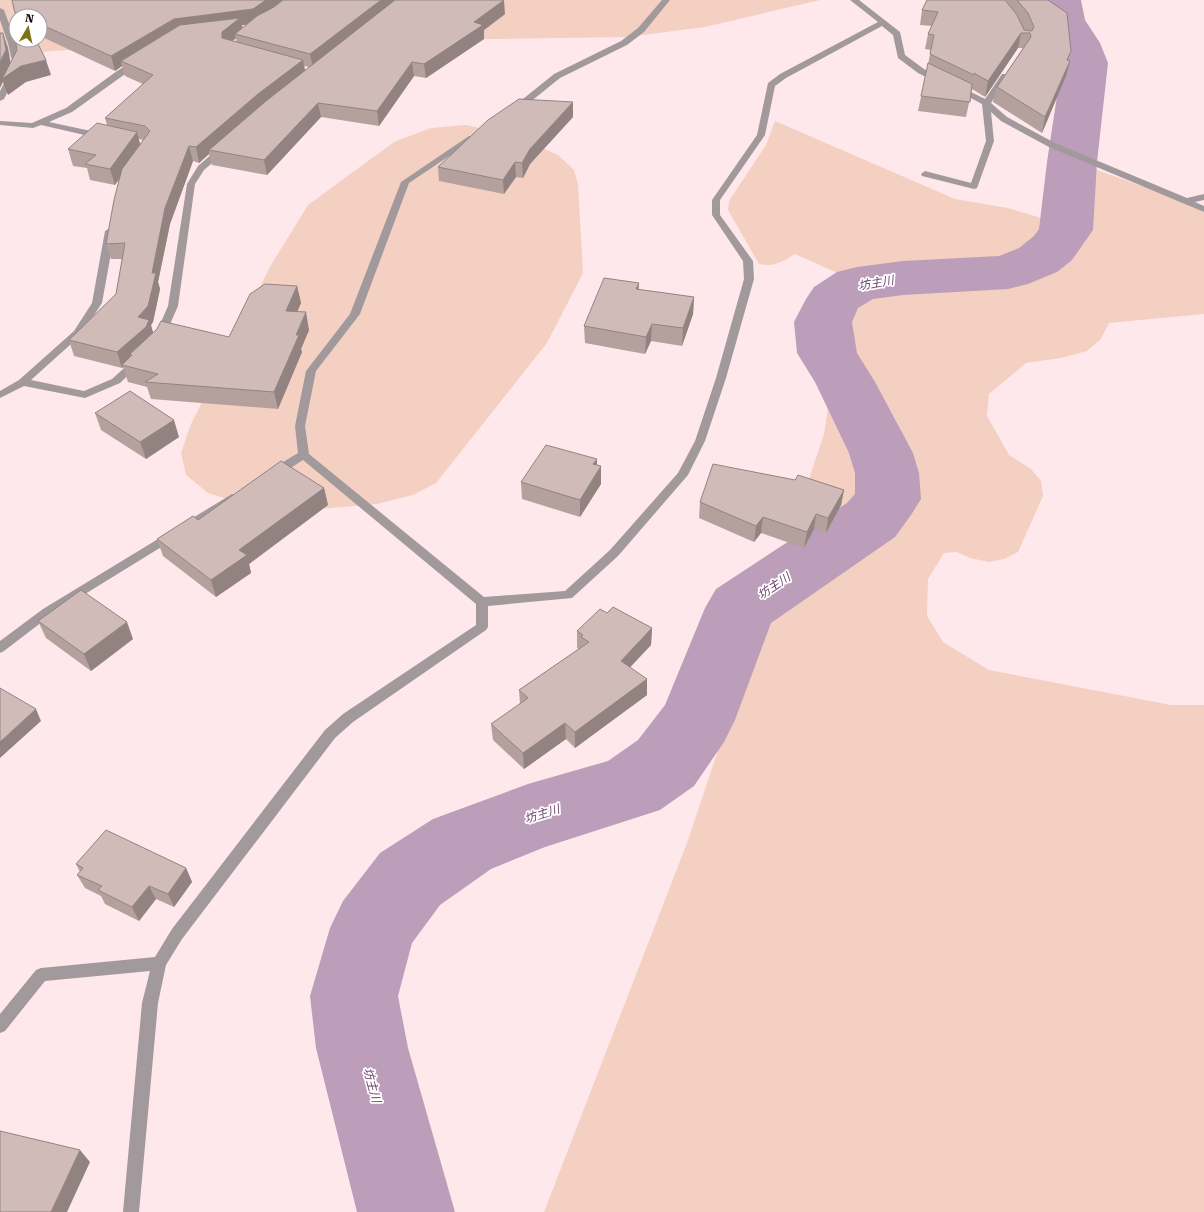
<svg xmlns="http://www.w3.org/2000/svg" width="1204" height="1212" font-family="'Roboto Serif','Noto Sans JP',serif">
  <rect width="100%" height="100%" fill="#ffe8eb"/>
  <path fill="#f3d0c1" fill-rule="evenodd" d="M0,0H820L705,27L627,37L203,43L51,51L0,59ZM16,16H40V40H16Z
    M775,121L955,199L1008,208L1048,220H1070L1078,172L1094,169L1164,194L1204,212V314L1109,323L1101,339L1087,351L1061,358L1026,363L989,394L987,416L1009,455L1031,469L1041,481L1043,496L1018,552L1004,559L989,562L970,558L957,552L944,553L928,579L927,616L943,642L989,670L1171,705H1204V1212H544L687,843L824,434L828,408L808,360V337L825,294L842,275L795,254C782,262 775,267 759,264L728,210L729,201L766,145Z
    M466,125L516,136L558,155L574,170L578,184L583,273L547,343L436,483L413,495L377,504L307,510L252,507L208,493L186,475L181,453L191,424L271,265L308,205L394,142L431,128Z"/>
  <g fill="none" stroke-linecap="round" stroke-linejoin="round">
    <path fill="#bc9dba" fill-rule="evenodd" d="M1037,0H1081L1085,20L1100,43L1108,63L1097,162L1093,230L1072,260L1057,272L1028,284L1008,289L903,295L873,299L858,308L852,322L857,353L875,382L913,453L919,473L921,499L911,515L895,537L771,623L735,720L724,742L694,786L660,810L545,847L491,869L440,905L412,943L398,996L408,1048L455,1212H357L316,1048L310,996L330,928L343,901L380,853L433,819L528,784L608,761L638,740L665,705L705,608L716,589L847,503L855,494V473L849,453L815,382L797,353L794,322L806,299L814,287L837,272L857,267L903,261L999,256L1019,248L1034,236L1039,229L1047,162L1062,63L1054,43L1041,20Z"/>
    <path fill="#a2999d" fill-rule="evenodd" d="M662,0H670L644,32L627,45L560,78L519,111H513V107L554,74L621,41L638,28Z
      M850,0H859L900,32L905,55L924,69L943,80L939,82H936L918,73L898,58L893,35L882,26L786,78L775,86L765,135L720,200V215L753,261L754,279L726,378L705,441L688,475L618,556L572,598L488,606V627L486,630L353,722L335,738L182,939L166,965L158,1003L139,1212H123L142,1003L150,971L45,981L5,1031L0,1033V1014L36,970L41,968L155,957L172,929L325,730L343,714L476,625V604L303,460L278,476H270L269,473L270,470L298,453L295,426L306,371L350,314L401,182L469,136H475L476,138L409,183L360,314L316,371L305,426L309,454L484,597L565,591L610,550L678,473L695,441L716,378L744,279L743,261L712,215V200L757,135L768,83L780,74L878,22Z
      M0,8L4,10L16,43L21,65L4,99L0,101V91L13,65L8,43L0,20Z
      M135,60H138L142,62L72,112L49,122L105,134L106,136L105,138L102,139L41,125L33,128L0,125V121L32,123L66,108L117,71Z
      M1002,74H1008L1009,76L991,103L1007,117L1055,143L1187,198L1204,194V200L1195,202L1204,206V212L1049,147L1001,121L991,112L994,141L977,188L974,189L922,176L921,174L925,171L971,183L986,141L982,104L952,88L956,86H959L985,99Z
      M223,146L226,147L227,149L226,151L204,170L195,184L178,306L164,338L159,341L155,340L154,338L168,306L187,184L198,166L220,147Z
      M110,228L115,231L102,303L81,335L31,380L84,391L112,379L132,361H140L141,363L120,383L85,398L24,386L0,398V391L19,380L74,331L92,303L105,231Z
      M232,494L236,495L238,498L236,501L51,615L4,651L0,653V641L43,609Z"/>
  </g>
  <path fill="#b4a19e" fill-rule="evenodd" d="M12,0L505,14L484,30V39L426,78L414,76L379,126L321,117L267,175L212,165L209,154L199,163L193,161L170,224L158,282L160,289L153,322L151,325L153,333L229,337L297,286L301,303L297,312L309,330L301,349L302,352L278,409L151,399L147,387L128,382L123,367L122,368L74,356L69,340L116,294L122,259H111L106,244L119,179L115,185L90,180L87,168L73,166L68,149L107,125L105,118L143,84L125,76L122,66L115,71L40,36V16H16ZM242,25H247L242,28ZM236,38L237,42L232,41ZM304,66L309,67L305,70ZM139,139L143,140L140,144Z
    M1006,0H1048L1071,51L1068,60L1066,76L1042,133L993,102L997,87L1023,48H1018L985,97L972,89L966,117L918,111L931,50L925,49L928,34L932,26L920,25L922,10L1006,1Z
    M573,102V117L530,164L523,178L516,177L504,194L439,181L438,167Z
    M639,283L638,290L694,297L693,314L682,346L651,341L645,354L585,343L584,326Z
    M95,413L179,437L146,459L101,430Z
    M597,465L601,484L580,517L522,499L521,482Z
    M324,488L328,505L249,564L251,573L216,597L163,556L157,539L198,520Z
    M844,490L841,505L826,533L814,529L804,548L761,533L754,542L699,518L700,502Z
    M38,621L133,639L91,671L46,638Z
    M652,628L651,645L630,667L647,695L575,748L566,739L524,769L493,740L491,724L520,704L519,690L579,649L577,648V631Z
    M76,864L186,868L192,882L174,907L156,899L139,921L105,904L101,896L85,888L77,875L80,872Z"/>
  <path fill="#928381" d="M266,0H289L255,24L242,25L243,32L235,34L236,38L225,47L121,61L122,66L115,71L111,56L174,19Z
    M381,0H401L313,68L310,54Z
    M504,0L505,14L484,30V39L426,78L424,64L474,22Z
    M3,33L8,48L11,65L21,66L46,60L51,75L26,82L8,95L3,82L0,88V62Z
    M1021,33L1018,48L985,97L988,81Z
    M303,60L306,75L209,150V154L199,163L196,147L258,94Z
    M1070,61L1066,76L1042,133L1045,117Z
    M412,62L414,76L379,126L377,111Z
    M573,102V117L530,164L523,178L522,163L530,149Z
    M318,103L321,117L267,175L264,160Z
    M137,132L141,148L115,185L110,169Z
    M189,146L193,161L170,224L158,282L160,289L153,322L151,325L154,336L132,355L130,354L131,360L122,365L123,367L122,368L117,352L138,317L152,273L165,208Z
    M515,162L516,177L504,194L503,180Z
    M639,283L638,300L636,289Z
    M297,286L301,303L290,328L286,311Z
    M694,297L693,314L682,346L683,328Z
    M306,312L309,330L301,349L302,352L278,409L274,392Z
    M652,324L651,341L645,354L646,337Z
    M174,420L179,437L146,459L140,442Z
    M597,459V473L601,466V484L580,517V500L593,464Z
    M324,488L328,505L249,564L251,573L216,597L211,580L239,550Z
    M844,490L841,505L826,533L828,518Z
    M816,514L814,529L804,548L807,532Z
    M763,517L761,533L754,542L756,526Z
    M127,622L133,639L91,671L84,654Z
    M652,628L651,645L621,677V661Z
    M647,679V695L575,748V732Z
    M36,709L41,721L0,758V742Z
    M565,723L566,739L524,769L523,753Z
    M186,868L192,882L174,907L168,894Z
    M149,886L156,899L139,921L132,907Z
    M80,1150L90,1162L67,1212H51Z"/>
  <path fill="#d1bbb8" stroke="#928381" d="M12,0H266L253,9L174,19L111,56L40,24V16H23L15,13Z
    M283,0H381L310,54L235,34L257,16L274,7Z
    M395,0H504L474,22L483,25L424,64L412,62L377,111L318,103L264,160L209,150L266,101Z
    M927,0H1005L1017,15L1024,30L1032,31L1034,27L1028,13L1017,0H1048L1067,13L1071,51L1067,60L1070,61L1045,117L997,87L1031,37L1030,33H1021L988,81L974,73V75L930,54L934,35L928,34L938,12L922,10Z
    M240,18L222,32V38L303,60L258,94L196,147L189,146L165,208L152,273H156L148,306L138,317L149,320L146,327L117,352L69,340L116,294L125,243L106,244L114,200L122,169L150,131L145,126L105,118L153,75L121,61L180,25Z
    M14,32H16V40H36L46,60L21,66L2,79L17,50Z
    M0,33H3L6,50L0,62Z
    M928,63L972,84L970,102L921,96Z
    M519,99L573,102L530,149L522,163L515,162L503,180L438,167L488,120Z
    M97,123L137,132L110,169L85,164L96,155L68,149Z
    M604,278L639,283L636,289L694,297L683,328L652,324L646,337L584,326Z
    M265,284L297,286L286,311L306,312L296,335H299L274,392L145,382L158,374L122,365L132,355L130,354L157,329L161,321L229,337L250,294Z
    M130,391L174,420L140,442L95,413Z
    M546,445L597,459L593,464L601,466L580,500L521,482Z
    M281,461L324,488L239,550L247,555L211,580L157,539L193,516L198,520Z
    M713,464L795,480L798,475L844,490L828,518L816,514L807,532L763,517L756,526L700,502Z
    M81,590L127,622L84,654L38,621Z
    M613,607L652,628L621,661L647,679L575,732L565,723L523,753L491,724L528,698L519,690L589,642L581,637L583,635L577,631L600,609L607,613Z
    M0,688L36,709L0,742Z
    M106,830L186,868L168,894L149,886L132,907L98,890L102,886L77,875L83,868L76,864Z
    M0,1131L80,1150L51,1212H0Z"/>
  <g text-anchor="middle" stroke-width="3.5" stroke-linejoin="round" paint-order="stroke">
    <g font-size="12" font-style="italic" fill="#70466f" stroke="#fff">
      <text transform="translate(876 283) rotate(-10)" y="4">坊主川</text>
      <text transform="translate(774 586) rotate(-34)" y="4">坊主川</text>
      <text transform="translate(542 814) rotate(-18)" y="4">坊主川</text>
      <text transform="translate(372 1085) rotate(75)" y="4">坊主川</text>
    </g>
  </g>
  <g transform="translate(28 28) rotate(9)"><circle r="19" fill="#ffffff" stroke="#a19e9f"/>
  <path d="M0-3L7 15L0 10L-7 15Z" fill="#7d7314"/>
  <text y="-6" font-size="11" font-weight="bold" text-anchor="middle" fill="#140d0e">N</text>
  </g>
</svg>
